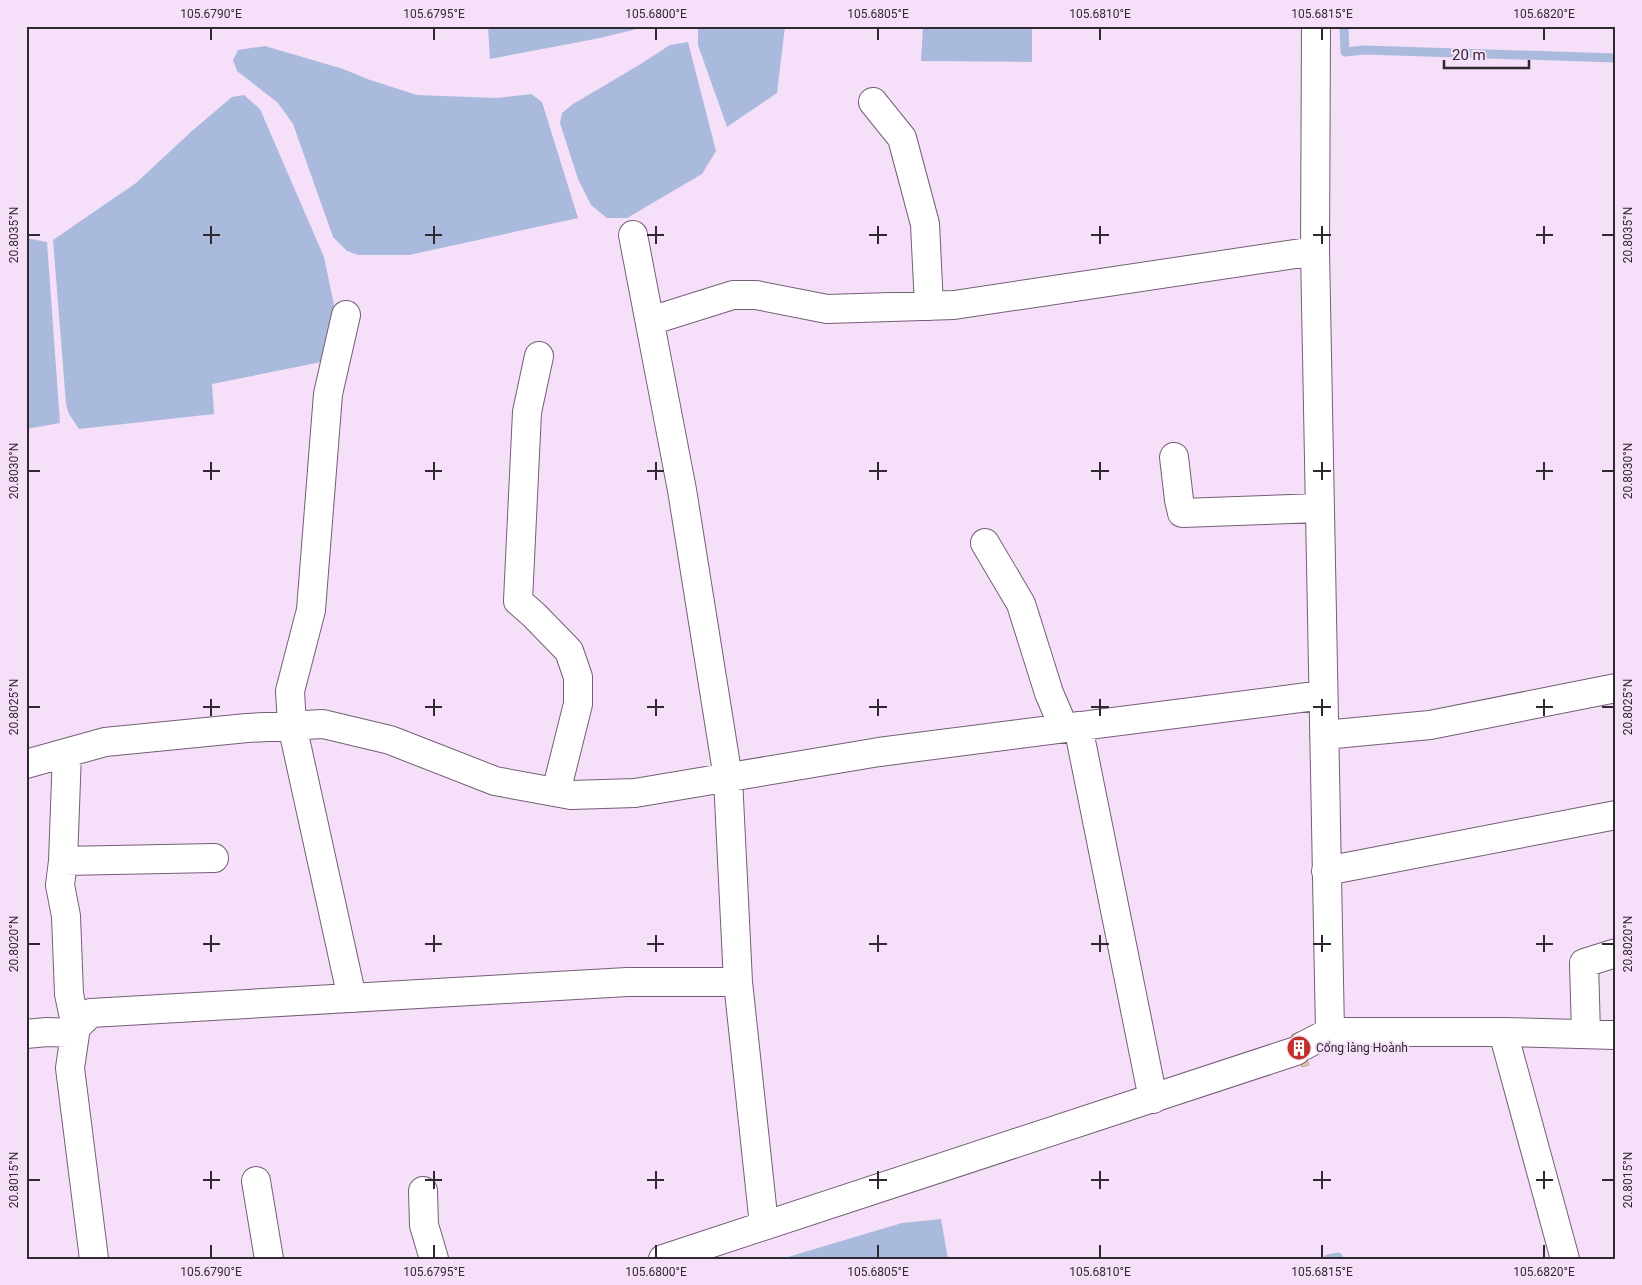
<svg xmlns="http://www.w3.org/2000/svg" width="1642" height="1285" font-family="Roboto,sans-serif">
  <rect width="100%" height="100%" fill="#f6dff9"/>
  <path fill="#a9badd" d="M488,26H649L600,38L490,59Z
    M698,26H785L777,93L727,127L698,45Z
    M923,26H1032V62L921,61Z
    M688,42L716,151L702,174L627,218H607L591,205L578,179L560,123L562,113L573,104L639,65L670,45Z
    M265,46L343,69L370,80L417,95L496,98L531,94L542,102L578,218L409,255H358L347,251L333,237L293,124L278,103L237,71L233,60L238,50Z
    M244,95L260,109L324,257L334,305L337,347L331,360L212,384L214,414L79,429L69,414L66,404L53,240L136,183L193,130L232,97Z
    M26,238L47,242L60,423L26,429Z
    M941,1219L948,1259H781L902,1223Z"/>
  <g fill="none" stroke-linecap="round" stroke-linejoin="round">
    <path stroke="#a9badd" stroke-width="9" d="M1344,26L1345,52L1364,50L1616,58
      M1328,1259L1338,1257L1339,1259"/>
  </g>
  <path fill="#e3c4b3" stroke="#c6a897" d="M1298,1032L1309,1065L1302,1067L1291,1035Z"/>
  <g fill="none" stroke-linecap="round" stroke-linejoin="round">
    <defs>
      <path id="minor" d="M1316,26L1315,251L1330,1032
        M873,102L902,138L925,224L929,306
        M633,235L682,490L728,778L738,982L764,1225
        M346,315L328,394L311,610L290,691L292,725L352,998
        M650,321L733,295H756L827,309L954,305L1315,251
        M539,356L527,412L518,601L534,615L569,651L578,677V704L556,792
        M1174,457L1179,500L1182,513L1320,508
        M985,543L1021,604L1049,693L1064,728
        M1078,726L1153,1099
        M1324,735L1430,725L1616,688
        M26,764L105,742L247,728L323,724L390,740L495,781L571,795L635,793L879,752L1323,695
        M63,861L67,753
        M1326,871L1616,815
        M76,1027L69,994L66,916L60,885L63,861L214,858
        M1503,1032L1565,1259
        M1586,1033L1584,963L1616,953
        M26,1034L47,1032L75,1033
        M1303,1046L1330,1032H1503L1616,1035
        M256,1181L269,1259
        M423,1191L424,1225L434,1259
        M94,1259L70,1068L76,1027L91,1013L627,982H738
        M663,1259L1296,1051"/>
    </defs>
    <use href="#minor" stroke="#735f75" stroke-width="30"/>
    <use href="#minor" stroke="#fff" stroke-width="28"/>
  </g>
  <path fill="none" stroke="#302831" stroke-width="2" d="M211,28V40M434,28V40M656,28V40M878,28V40M1100,28V40M1322,28V40M1544,28V40M211,226V244M434,226V244M656,226V244M878,226V244M1100,226V244M1322,226V244M1544,226V244M28,235H40M203,235H220M425,235H442M647,235H664M869,235H887M1091,235H1109M1313,235H1331M1536,235H1553M1602,235H1614M211,462V480M434,462V480M656,462V480M878,462V480M1100,462V480M1322,462V480M1544,462V480M28,471H40M203,471H220M425,471H442M647,471H664M869,471H887M1091,471H1109M1313,471H1331M1536,471H1553M1602,471H1614M211,699V716M434,699V716M656,699V716M878,699V716M1100,699V716M1322,699V716M1544,699V716M28,707H40M203,707H220M425,707H442M647,707H664M869,707H887M1091,707H1109M1313,707H1331M1536,707H1553M1602,707H1614M211,935V952M434,935V952M656,935V952M878,935V952M1100,935V952M1322,935V952M1544,935V952M28,944H40M203,944H220M425,944H442M647,944H664M869,944H887M1091,944H1109M1313,944H1331M1536,944H1553M1602,944H1614M211,1171V1189M434,1171V1189M656,1171V1189M878,1171V1189M1100,1171V1189M1322,1171V1189M1544,1171V1189M28,1180H40M203,1180H220M425,1180H442M647,1180H664M869,1180H887M1091,1180H1109M1313,1180H1331M1536,1180H1553M1602,1180H1614M211,1245V1258M434,1245V1258M656,1245V1258M878,1245V1258M1100,1245V1258M1322,1245V1258M1544,1245V1258"/>
  <defs>
    <symbol id="building-disc" viewBox="-11 -11 22 22"><circle r="9.5" fill="#bf312a" stroke="#f6dff9"/><path d="M-4-6H4V6H1V3H-1V6H-4ZM-2.5-4.3h1.7v1.8h-1.7ZM.8-4.3h1.7v1.8H.8ZM-2.5-1h1.7V.8h-1.7ZM.8-1h1.7V.8H.8Z" fill="#fff"/></symbol>
  </defs>
  <g fill-rule="evenodd">
    <use href="#building-disc" x="1285" y="1034" width="28" height="28"/>
  </g>
  <g text-anchor="middle" stroke-width="4" stroke-linejoin="round" paint-order="stroke">
    <g font-size="12" fill="#302831" stroke="#f6dff9" text-anchor="start">
      <text x="1316" y="1052">Cổng làng Hoành</text>
    </g>
  </g>
  <rect width="1642" height="1285" fill="none" stroke="#f6dff9" stroke-width="55"/>
  <path d="M1444 60v8h85v-8" fill="none" stroke="#302831" stroke-width="2.5"/>
  <text x="1452" y="60" font-size="15" fill="#302831" stroke="#f6dff9" stroke-width="4" paint-order="stroke">20 m</text>
  <rect x="28" y="28" width="1586" height="1230" fill="none" stroke="#302831" stroke-width="2"/>
  <g font-size="12" text-anchor="middle" fill="#302831">
    <text x="211" y="18">105.6790°E</text>
    <text x="434" y="18">105.6795°E</text>
    <text x="656" y="18">105.6800°E</text>
    <text x="878" y="18">105.6805°E</text>
    <text x="1100" y="18">105.6810°E</text>
    <text x="1322" y="18">105.6815°E</text>
    <text x="1544" y="18">105.6820°E</text>
    <text transform="translate(14 235) rotate(-90)" y="4">20.8035°N</text>
    <text transform="translate(1628 235) rotate(-90)" y="4">20.8035°N</text>
    <text transform="translate(14 471) rotate(-90)" y="4">20.8030°N</text>
    <text transform="translate(1628 471) rotate(-90)" y="4">20.8030°N</text>
    <text transform="translate(14 707) rotate(-90)" y="4">20.8025°N</text>
    <text transform="translate(1628 707) rotate(-90)" y="4">20.8025°N</text>
    <text transform="translate(14 944) rotate(-90)" y="4">20.8020°N</text>
    <text transform="translate(1628 944) rotate(-90)" y="4">20.8020°N</text>
    <text transform="translate(14 1180) rotate(-90)" y="4">20.8015°N</text>
    <text transform="translate(1628 1180) rotate(-90)" y="4">20.8015°N</text>
    <text x="211" y="1276">105.6790°E</text>
    <text x="434" y="1276">105.6795°E</text>
    <text x="656" y="1276">105.6800°E</text>
    <text x="878" y="1276">105.6805°E</text>
    <text x="1100" y="1276">105.6810°E</text>
    <text x="1322" y="1276">105.6815°E</text>
    <text x="1544" y="1276">105.6820°E</text>
  </g>
</svg>
